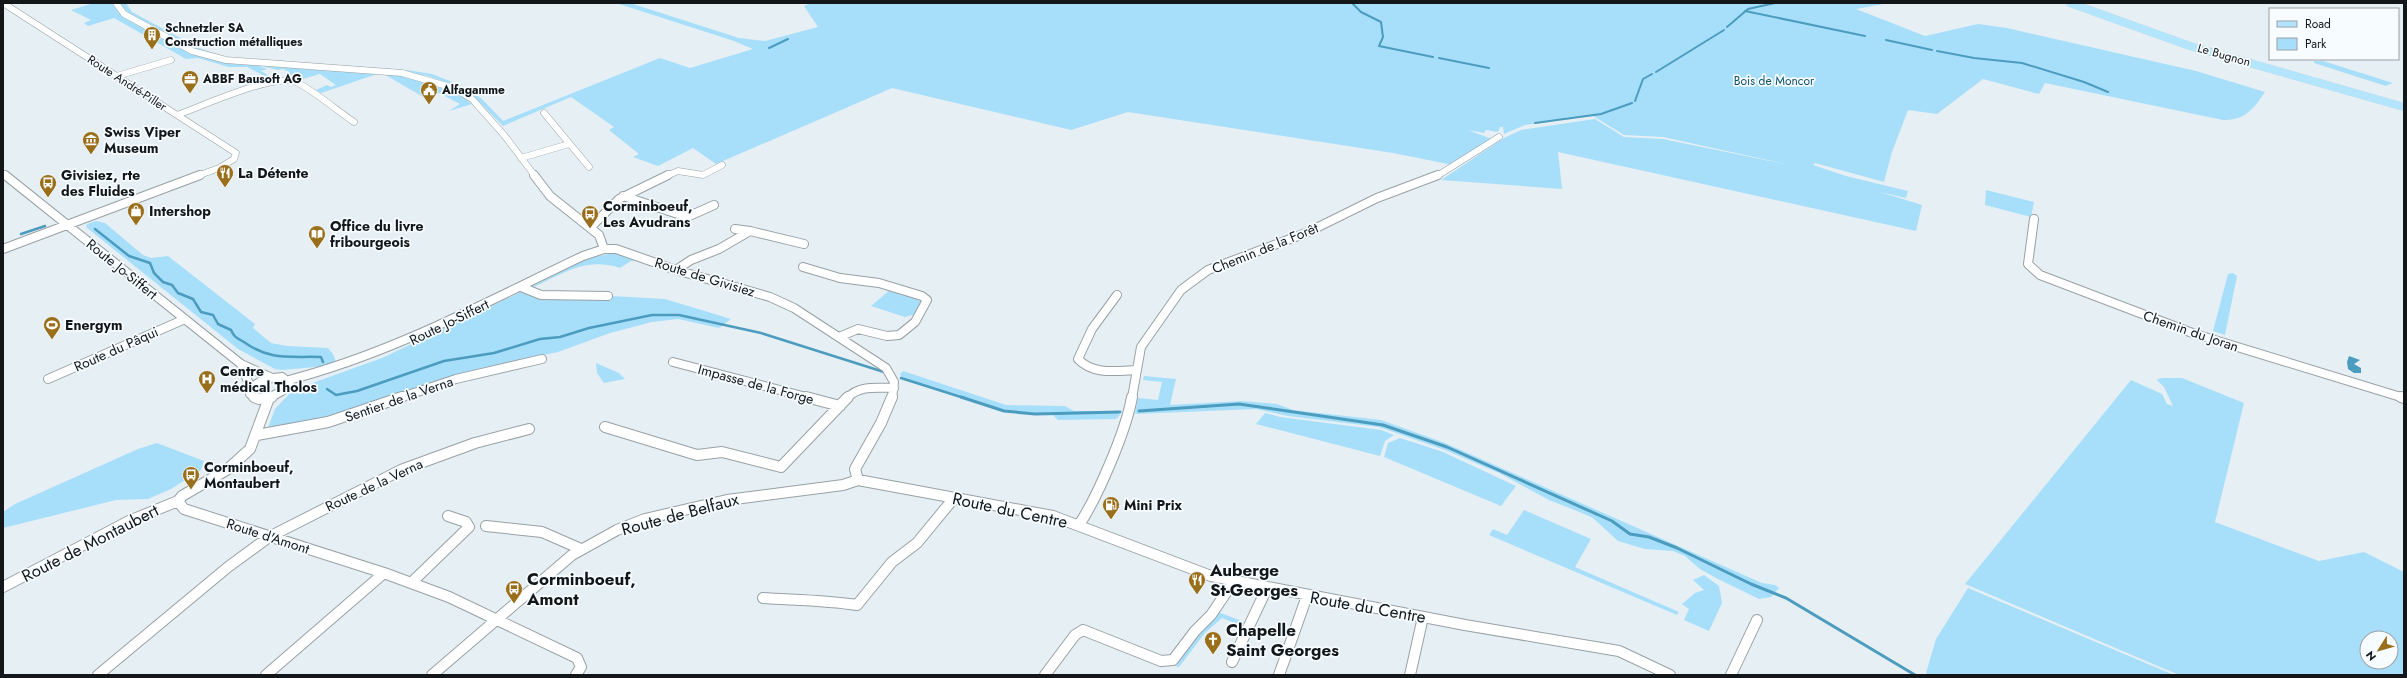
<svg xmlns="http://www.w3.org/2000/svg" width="2407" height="678" font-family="Jost,sans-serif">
  <rect width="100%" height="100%" fill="#e6eff4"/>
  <path fill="#a7dffa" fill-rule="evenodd" d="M94,3H112L121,15L189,52L257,65L267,69L261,71L271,77L277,76L254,83L269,78L247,67H229L198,58L186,59L114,18L88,26L84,23L91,20L71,10Z
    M119,3H126L132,12L199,48L230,59L196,49L128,13Z
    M616,3H630L739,38L765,41L818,27L804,6L811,3H1889L1856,9L1925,36L1978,24L2007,28L2196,71L2265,92C2253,110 2245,120 2223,120L2045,83L2039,94L1983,79L1937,114L1908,110L1892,152L1884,182L1815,163L1813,165L1846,176L1908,191L1906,198L1880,192L1922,205L1916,231L1558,152L1562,189L1441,180L1504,138L1521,130L1595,119L1624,137L1663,139L1790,165L1663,137L1624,135L1593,116L1525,125L1504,134L1503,127H1500L1498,132L1486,130L1484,133L1468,130L1492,139L1453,165L1393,153L1128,112L1071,130L892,88L716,164L693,148L658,166L633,157L639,154L609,130L614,127L571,97L503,126L476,99L456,86L428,76L404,72L269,60L407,70L432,74L460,85L481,98L503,121L660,58L690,68L753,49L734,41Z
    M2314,61H2323L2393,83L2386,86L2314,63Z
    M261,66L380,73L321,93L316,90L327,85L331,87L336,85L320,74L299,80L294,77L284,76L290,73L284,74L289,72L283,69L278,70Z
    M382,73C415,75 446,83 472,104L449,111L460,104L439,93L425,98Z
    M1986,190L2034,202L2031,217L1985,205Z
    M96,221L105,223L143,255L151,258L168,256L255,324L253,328L271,343L287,346L328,348L333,354L337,365L282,370L275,369L238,349L86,227L87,224Z
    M614,253L637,260L631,261L620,268C586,256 560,275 530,289L531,287L588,258Z
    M2233,273L2237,276L2225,335L2213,331L2228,274Z
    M890,290L922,301L916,314L905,317L871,306Z
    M523,291L665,299L731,319L719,328L678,319L652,322L610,333L558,352L477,369L439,380L334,416L268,428L275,409L293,390L382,358Z
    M596,363L619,373L625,379L604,383L597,373Z
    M903,371L1006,405L1065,406L1074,411H1115L1120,415L1116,419L1058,420L1053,415L1007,412L903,380L900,374Z
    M1144,376L1176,379L1170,405L1241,401L1277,404L1293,410L1381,420L1445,443L1762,583L1775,585L1779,588L1771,597L1759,599L1716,578L1700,569L1685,556L1673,551L1645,549L1618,541L1593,518L1582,513L1549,500L1499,473L1445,450L1379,427L1288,416L1256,409L1135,414L1138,398L1158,400L1162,382L1143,380Z
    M2161,378H2182L2244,403L2215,522L2319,561L2364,552L2404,572V675H2179L1965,584L2131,380L2162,394L2167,404L2173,406L2164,387L2157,380ZM2367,638H2391V662H2367Z
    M1265,413L1280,417L1381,430L1394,435L1385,441L1380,456L1256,424Z
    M1400,438L1443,452L1516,486L1501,506L1384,457L1388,443Z
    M157,443L204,461L201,470L171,489L148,499L116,500L3,528V512L15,504L138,449Z
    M1524,510L1591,539L1575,567L1679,612L1677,615L1489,535L1493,529L1507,535Z
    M1704,575L1719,586L1722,603L1709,631L1684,620L1689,609L1682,604L1695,593L1704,590L1693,580Z
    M1968,588L2174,675H1930L1926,673L1936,639Z
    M1218,612L1247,623L1245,627L1222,618L1205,633L1179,667H1176L1198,634Z"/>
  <path fill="#4c9cbf" d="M2349,356L2360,360L2354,364L2361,368V373H2354L2348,369L2347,362Z"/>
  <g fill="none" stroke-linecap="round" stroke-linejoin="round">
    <path stroke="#4c9cbf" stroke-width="2" d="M1352,3L1361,12L1381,22L1383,37L1379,46L1433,57
      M1745,11L1865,36
      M1727,27L1748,9L1775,3
      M1886,40L1932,50
      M769,48L788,39
      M1937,51L1974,58L2022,63L2084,82L2108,92
      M1439,58L1489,68
      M1656,72L1724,30
      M1635,101L1643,79L1652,74
      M1535,123L1601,114L1632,103"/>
    <path stroke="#4c9cbf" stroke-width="2.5" d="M95,229L129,256L150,263L154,273L163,282L172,285L178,293L193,299L201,312L213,315L218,324L231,330C234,337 237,338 244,342C270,361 290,356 321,357L323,362
      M21,234L45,226
      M901,378L964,398
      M327,389L336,395L357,391L444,361L494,353L540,339L560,337L589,328L652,315H679L761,333L884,372"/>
    <path stroke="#4c9cbf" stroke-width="3" d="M961,397L1004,411L1035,414L1120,412
      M1139,411L1239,404L1383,425L1447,447L1612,521L1630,534L1649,537L1677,548L1751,584L1786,598L1915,675"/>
    <defs>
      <path id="minor-far2" d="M3,3L236,153L234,159L219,168L197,176
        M116,3L124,14L192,51L226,60L402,73L454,88L472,99L504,135L535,176
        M117,76L171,60
        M544,113L589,167
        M177,115C200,107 277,72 296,82C316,92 335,109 354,122
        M521,158L569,144
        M3,174L6,176
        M666,176L678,171L703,175L722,165
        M1437,176L1499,137"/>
      <path id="minor-far1" d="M5,175L241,364L272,378
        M534,175L550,196L599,235L604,249
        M623,196L687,217L714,205
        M2034,219L2028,264L2040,275L2195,334L2404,398
        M590,228L619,199L668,175
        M735,229L750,231
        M3,249L200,175
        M803,267L840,278L879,283L922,296L927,300L915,322L899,335L887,336L858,329L839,337
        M676,270L691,260L719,249L750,231L804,244
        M521,287L541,295L608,296
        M1117,295L1092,329L1078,359C1093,375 1116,371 1136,370
        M673,362L810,398
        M241,364L251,389
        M48,379L185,319
        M289,380C393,353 486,302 583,256L604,249H616L676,270L770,297L794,308L886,368L894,382L892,398
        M256,398L250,394C254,380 269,378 282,377L289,383L282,391L269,398
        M399,398L456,379L542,359
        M847,398C860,385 876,388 894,388
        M1132,398L1141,347L1181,290L1208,270L1306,233L1377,198L1438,175"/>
      <path id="minor" d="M254,397L259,399L272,397
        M806,397L840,406
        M2401,397L2404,398
        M605,427L697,455L722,452L781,467L848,397
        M257,435L328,422L402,397
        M858,480L855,469L881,423L892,397
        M858,480L1053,516L1211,576L1465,625L1619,651L1670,675
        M178,501L184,509L384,573L449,597L577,658L581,667L576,675
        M178,501L182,496L228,469L250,449L269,398
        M1079,525C1098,496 1126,431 1132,397
        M486,526L542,532L581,549
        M411,583L469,527L466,522L448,516
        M3,587L129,521L178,501
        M763,598C794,600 826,600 857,605L892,562L917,543L954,498
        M1232,662L1267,588
        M98,675L228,567L269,537L401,470L475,443L529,429
        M266,675L384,573
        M432,675L572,555L617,530L645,519L727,500L843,485L858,480
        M1045,675L1075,635L1083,630L1161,661L1173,660L1195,631L1211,615L1234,581
        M1279,675L1307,596
        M1410,675L1423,617
        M1731,675L1757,620"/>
      <path id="major" d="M2070,3L2190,46L2404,107"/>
    </defs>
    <use href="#minor-far2" stroke="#98a1a5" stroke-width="7"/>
    <use href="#minor-far1" stroke="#98a1a5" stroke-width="10"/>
    <use href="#minor" stroke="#98a1a5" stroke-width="12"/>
    <use href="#major" stroke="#cbcccc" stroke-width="8"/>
    <use href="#minor-far2" stroke="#fff" stroke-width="6"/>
    <use href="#minor-far1" stroke="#fff" stroke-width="8"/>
    <use href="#minor" stroke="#fff" stroke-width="10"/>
    <use href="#major" stroke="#b3e6fd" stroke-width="8"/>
  </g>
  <defs>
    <symbol id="building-pin" viewBox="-11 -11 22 30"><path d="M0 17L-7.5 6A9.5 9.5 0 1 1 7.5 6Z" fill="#996f1c" stroke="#f6fcff"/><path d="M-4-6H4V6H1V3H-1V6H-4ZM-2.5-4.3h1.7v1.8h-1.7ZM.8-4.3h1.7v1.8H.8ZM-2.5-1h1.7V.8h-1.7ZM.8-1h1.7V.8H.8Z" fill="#fff"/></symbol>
    <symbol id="office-pin" viewBox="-11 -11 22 30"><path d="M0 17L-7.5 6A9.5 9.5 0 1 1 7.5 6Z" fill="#996f1c" stroke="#f6fcff"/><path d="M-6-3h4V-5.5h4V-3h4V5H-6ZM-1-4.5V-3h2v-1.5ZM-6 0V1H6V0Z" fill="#fff"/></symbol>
    <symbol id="civic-pin" viewBox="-11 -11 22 30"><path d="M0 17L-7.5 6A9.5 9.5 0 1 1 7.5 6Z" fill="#996f1c" stroke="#f6fcff"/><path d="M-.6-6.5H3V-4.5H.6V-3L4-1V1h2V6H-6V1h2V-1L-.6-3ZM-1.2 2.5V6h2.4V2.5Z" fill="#fff"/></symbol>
    <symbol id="museum-pin" viewBox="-11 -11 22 30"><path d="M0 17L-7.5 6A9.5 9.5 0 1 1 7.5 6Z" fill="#996f1c" stroke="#f6fcff"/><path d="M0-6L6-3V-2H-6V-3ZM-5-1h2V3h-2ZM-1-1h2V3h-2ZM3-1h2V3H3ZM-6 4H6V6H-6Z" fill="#fff"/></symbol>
    <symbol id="restaurant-pin" viewBox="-11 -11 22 30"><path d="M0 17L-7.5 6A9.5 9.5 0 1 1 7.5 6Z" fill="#996f1c" stroke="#f6fcff"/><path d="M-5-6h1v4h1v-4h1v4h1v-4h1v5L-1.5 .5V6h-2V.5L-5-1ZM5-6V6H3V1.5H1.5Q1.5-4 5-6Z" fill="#fff"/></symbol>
    <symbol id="bus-pin" viewBox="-11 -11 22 30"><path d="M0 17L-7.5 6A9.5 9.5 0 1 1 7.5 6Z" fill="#996f1c" stroke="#f6fcff"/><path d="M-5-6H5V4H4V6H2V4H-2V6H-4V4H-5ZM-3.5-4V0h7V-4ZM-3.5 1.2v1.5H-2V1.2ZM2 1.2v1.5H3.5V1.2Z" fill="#fff"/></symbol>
    <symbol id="shop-pin" viewBox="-11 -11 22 30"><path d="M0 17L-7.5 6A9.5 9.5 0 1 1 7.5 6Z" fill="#996f1c" stroke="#f6fcff"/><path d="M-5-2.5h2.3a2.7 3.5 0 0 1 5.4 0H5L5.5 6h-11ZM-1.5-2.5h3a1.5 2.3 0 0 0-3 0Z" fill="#fff"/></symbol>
    <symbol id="library-pin" viewBox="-11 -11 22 30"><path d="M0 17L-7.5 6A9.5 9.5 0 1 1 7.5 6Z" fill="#996f1c" stroke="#f6fcff"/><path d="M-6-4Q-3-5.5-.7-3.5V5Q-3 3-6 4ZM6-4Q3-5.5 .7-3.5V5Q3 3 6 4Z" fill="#fff"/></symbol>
    <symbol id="stadium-pin" viewBox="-11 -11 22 30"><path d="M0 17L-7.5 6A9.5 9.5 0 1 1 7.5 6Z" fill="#996f1c" stroke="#f6fcff"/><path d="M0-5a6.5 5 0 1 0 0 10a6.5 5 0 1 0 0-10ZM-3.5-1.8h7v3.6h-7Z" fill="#fff"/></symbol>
    <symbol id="hospital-pin" viewBox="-11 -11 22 30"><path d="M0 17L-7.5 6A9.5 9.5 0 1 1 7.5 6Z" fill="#996f1c" stroke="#f6fcff"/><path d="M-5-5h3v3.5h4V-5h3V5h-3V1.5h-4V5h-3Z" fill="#fff"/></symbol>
    <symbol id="fuel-pin" viewBox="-11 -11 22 30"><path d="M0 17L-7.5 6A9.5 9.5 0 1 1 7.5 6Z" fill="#996f1c" stroke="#f6fcff"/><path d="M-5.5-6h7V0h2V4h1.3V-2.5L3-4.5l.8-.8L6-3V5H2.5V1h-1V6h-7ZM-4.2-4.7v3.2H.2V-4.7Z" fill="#fff"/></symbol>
    <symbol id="church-pin" viewBox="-11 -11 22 30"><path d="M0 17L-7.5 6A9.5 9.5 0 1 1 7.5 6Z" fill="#996f1c" stroke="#f6fcff"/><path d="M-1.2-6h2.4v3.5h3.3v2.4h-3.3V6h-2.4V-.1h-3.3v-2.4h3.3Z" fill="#fff"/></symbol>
  </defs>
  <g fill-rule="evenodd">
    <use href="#building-pin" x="142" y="25" width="20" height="27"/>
    <use href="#office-pin" x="180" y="69" width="20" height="27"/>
    <use href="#civic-pin" x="419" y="80" width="20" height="27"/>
    <use href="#museum-pin" x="81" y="130" width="20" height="27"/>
    <use href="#restaurant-pin" x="215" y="163" width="20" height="27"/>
    <use href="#bus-pin" x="38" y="173" width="20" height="27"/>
    <use href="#shop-pin" x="126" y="201" width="20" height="27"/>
    <use href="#bus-pin" x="580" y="204" width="20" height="27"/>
    <use href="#library-pin" x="307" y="224" width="20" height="27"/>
    <use href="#stadium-pin" x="42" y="315" width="20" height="27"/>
    <use href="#hospital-pin" x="197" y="369" width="20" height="27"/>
    <use href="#bus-pin" x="181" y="465" width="20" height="27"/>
    <use href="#fuel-pin" x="1101" y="495" width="20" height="27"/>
    <use href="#restaurant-pin" x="1187" y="570" width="20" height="27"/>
    <use href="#bus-pin" x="504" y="579" width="20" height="27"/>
    <use href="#church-pin" x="1203" y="630" width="20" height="27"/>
  </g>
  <g text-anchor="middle" stroke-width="3.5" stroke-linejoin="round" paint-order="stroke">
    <g font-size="12" font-weight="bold" fill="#141719" stroke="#f6fcff" text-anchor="start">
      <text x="165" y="32">Schnetzler SA<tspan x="165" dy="14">Construction métalliques</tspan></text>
      <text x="203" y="83">ABBF Bausoft AG</text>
      <text x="442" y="94">Alfagamme</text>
    </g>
    <g font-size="12" fill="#141719" stroke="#f6fcff">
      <text transform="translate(2224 55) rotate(16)" y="4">Le Bugnon</text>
      <text transform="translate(127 83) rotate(33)" y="4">Route André-Piller</text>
    </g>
    <g font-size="12" fill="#11526b" stroke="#f6fcff">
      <text x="1774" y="85">Bois de Moncor</text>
    </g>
    <g font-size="14" font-weight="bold" fill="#141719" stroke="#f6fcff" text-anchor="start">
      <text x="104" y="137">Swiss Viper<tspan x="104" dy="16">Museum</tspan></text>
      <text x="238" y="178">La Détente</text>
      <text x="61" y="180">Givisiez, rte<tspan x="61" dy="16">des Fluides</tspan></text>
      <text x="603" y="211">Corminboeuf,<tspan x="603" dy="16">Les Avudrans</tspan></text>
      <text x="149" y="216">Intershop</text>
      <text x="330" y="231">Office du livre<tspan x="330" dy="16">fribourgeois</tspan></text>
      <text x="65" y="330">Energym</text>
      <text x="220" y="376">Centre<tspan x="220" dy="16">médical Tholos</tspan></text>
      <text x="204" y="472">Corminboeuf,<tspan x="204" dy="16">Montaubert</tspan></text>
      <text x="1124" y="510">Mini Prix</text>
    </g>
    <g font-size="14" fill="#141719" stroke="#f6fcff">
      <text transform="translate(1265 248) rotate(-22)" y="5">Chemin de la Forêt</text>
      <text transform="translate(122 269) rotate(39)" y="5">Route Jo-Siffert</text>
      <text transform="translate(705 277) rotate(17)" y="5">Route de Givisiez</text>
      <text transform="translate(449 322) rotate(-26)" y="5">Route Jo-Siffert</text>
      <text transform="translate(2191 331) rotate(19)" y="5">Chemin du Joran</text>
      <text transform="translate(116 349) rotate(-24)" y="5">Route du Pâqui</text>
      <text transform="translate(756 384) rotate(15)" y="5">Impasse de la Forge</text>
      <text transform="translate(399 399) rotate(-19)" y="5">Sentier de la Verna</text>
      <text transform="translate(374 485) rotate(-25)" y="5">Route de la Verna</text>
      <text transform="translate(268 536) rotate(18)" y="5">Route d'Amont</text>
    </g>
    <g font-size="17" fill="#141719" stroke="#f6fcff">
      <text transform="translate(1010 510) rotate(12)" y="6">Route du Centre</text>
      <text transform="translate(680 514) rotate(-15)" y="6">Route de Belfaux</text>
      <text transform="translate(90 543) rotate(-27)" y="6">Route de Montaubert</text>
      <text transform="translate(1368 607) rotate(10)" y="6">Route du Centre</text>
    </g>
    <g font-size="17" font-weight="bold" fill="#141719" stroke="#f6fcff" text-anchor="start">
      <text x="1210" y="576">Auberge<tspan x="1210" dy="20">St-Georges</tspan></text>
      <text x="527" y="585">Corminboeuf,<tspan x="527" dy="20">Amont</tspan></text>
      <text x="1226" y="636">Chapelle<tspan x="1226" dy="20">Saint Georges</tspan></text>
    </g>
  </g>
  <rect width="2407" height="678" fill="none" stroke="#141719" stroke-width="8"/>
  <rect x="2269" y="8" width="130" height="52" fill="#f6fcff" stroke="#9ca0a3"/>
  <rect x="2277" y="21" width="20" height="6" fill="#b3e6fd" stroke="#9ca0a3"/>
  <text x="2305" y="28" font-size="12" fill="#141719">Road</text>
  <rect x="2277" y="38" width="20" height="12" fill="#a7dffa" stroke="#9ca0a3"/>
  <text x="2305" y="48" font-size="12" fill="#141719">Park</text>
  <g transform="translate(2379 650) rotate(233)"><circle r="19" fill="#f6fcff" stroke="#9ca0a3"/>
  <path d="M0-3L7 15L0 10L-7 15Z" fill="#996f1c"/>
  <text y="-6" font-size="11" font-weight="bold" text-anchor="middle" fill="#141719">N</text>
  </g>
</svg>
